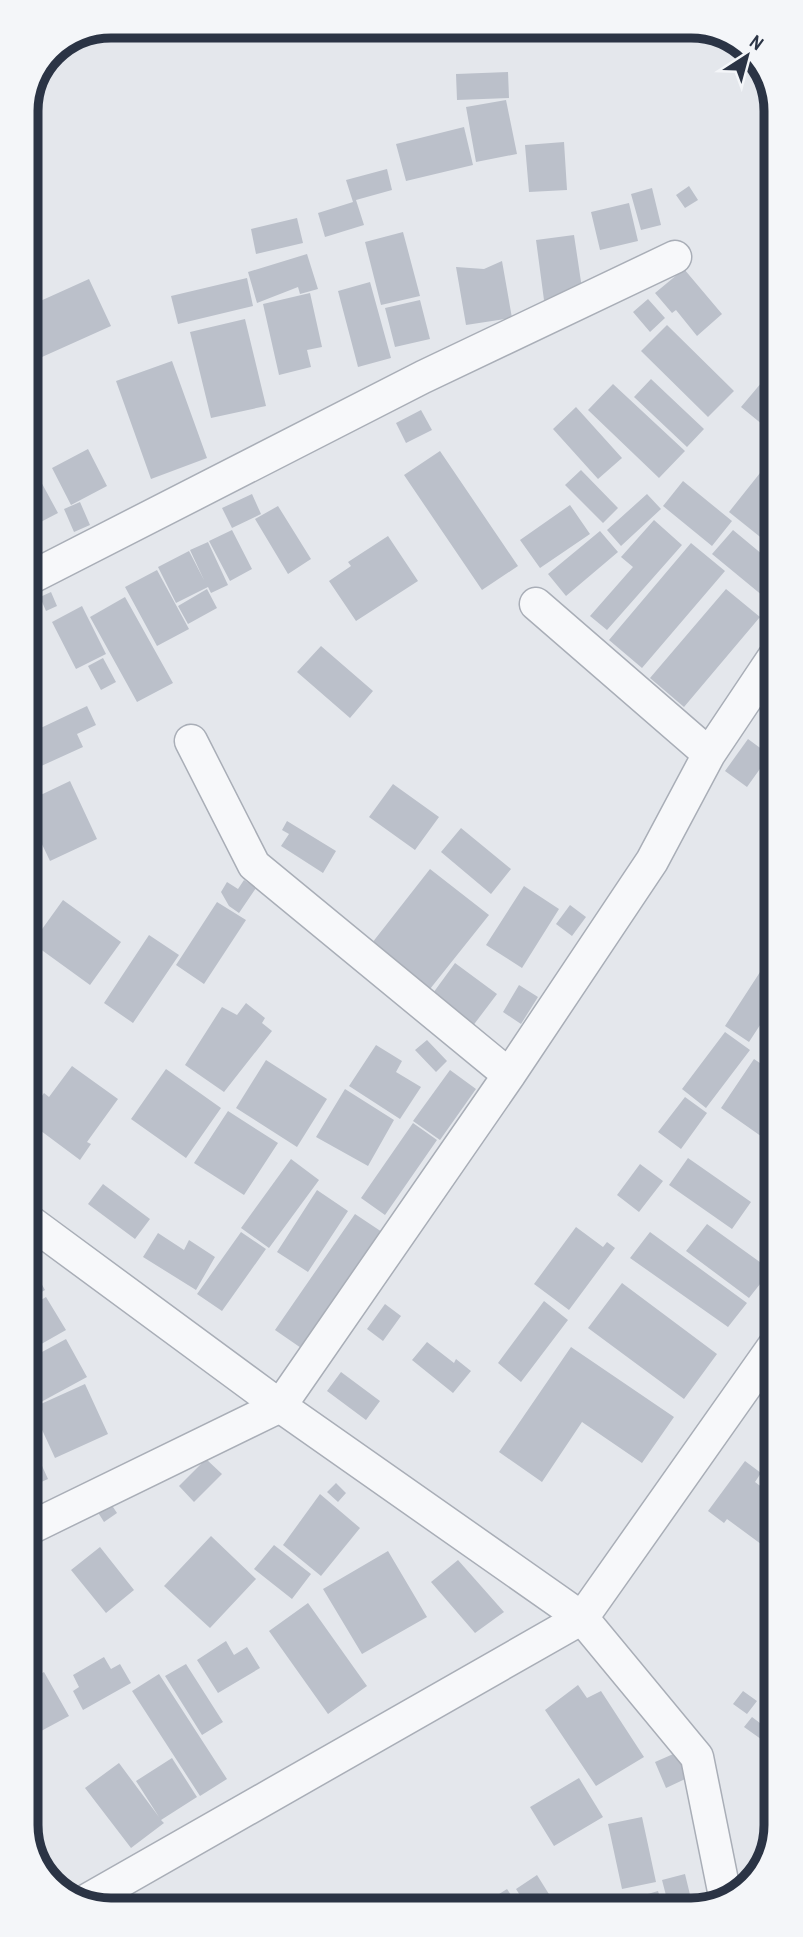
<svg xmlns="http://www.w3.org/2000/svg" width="803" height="1937" font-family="'Archivo Narrow',sans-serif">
  <rect width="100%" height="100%" fill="#e4e7ec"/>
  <path fill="#bbc0ca" d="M508,72L509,98L457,100L456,74Z
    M506,100L517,154L476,162L466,107Z
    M464,127L473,165L406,181L396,144Z
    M564,142L567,190L529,192L525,145Z
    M387,169L392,190L356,200L364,225L325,237L318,213L353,202L346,180Z
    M689,186L698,200L685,208L676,195Z
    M652,188L661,225L641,230L631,194Z
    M629,203L638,241L600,250L591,212Z
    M297,218L303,243L256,254L251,229Z
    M403,232L420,296L381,305L365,242Z
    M574,235L583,295L544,300L536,240Z
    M307,254L318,289L300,294L298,287L257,303L248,272Z
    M502,261L512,318L466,325L456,267L484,269Z
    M684,269L722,314L697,336L676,310L672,313L655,293Z
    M247,278L253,306L178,324L171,296Z
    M89,279L111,326L42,357L27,323V307Z
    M370,282L391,358L358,367L338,291Z
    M310,293L322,347L307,350L311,367L279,375L263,304Z
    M648,299L665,318L650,332L633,312Z
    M420,300L430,339L395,347L385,308Z
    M245,319L266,406L211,418L190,332Z
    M667,325L734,391L708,417L641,351Z
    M172,361L207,458L151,479L116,381Z
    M651,379L704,429L687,447L634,397Z
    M762,382L773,391V433L741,407Z
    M613,384L685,451L659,478L588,410Z
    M576,407L622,458L598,479L553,429Z
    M421,410L432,430L406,443L396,423Z
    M88,449L107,486L71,505L52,468Z
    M440,451L518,566L482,590L404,475Z
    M27,456L58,513L31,527L27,520Z
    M581,470L618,508L603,523L565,485Z
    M760,473L773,484L774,548L729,512Z
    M683,481L732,521L712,546L663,506Z
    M252,494L261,514L232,528L222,508Z
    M647,494L661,509L621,546L607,530Z
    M80,502L90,525L74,532L64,509Z
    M570,505L590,534L540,568L520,540Z
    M278,506L311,559L288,574L255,519Z
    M654,520L682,545L607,630L590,616L633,567L621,557Z
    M232,530L252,569L230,581L209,541Z
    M733,530L774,564V583L763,596L712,554Z
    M600,531L618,552L566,596L548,574Z
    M388,536L418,581L356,621L329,581L351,566L348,562Z
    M208,542L228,585L211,593L208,587L176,603L158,567L189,551L204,580L190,550Z
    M691,543L725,571L642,668L609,640Z
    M157,570L189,629L157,646L125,587Z
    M207,589L217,608L188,624L178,606Z
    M726,589L760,617L684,707L650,678Z
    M51,592L57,606L46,611L40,597Z
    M125,597L173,683L137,702L90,617Z
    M82,606L106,654L76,669L52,622Z
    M321,646L373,691L350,718L297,672Z
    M103,658L116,682L101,690L88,666Z
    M87,706L96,725L77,734L83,747L28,772V734Z
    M748,739L770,755L747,787L725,771Z
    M70,781L97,839L50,861L28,815V801Z
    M393,784L439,817L415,850L369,817Z
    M287,821L336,851L323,873L281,846L289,834L282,830Z
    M461,828L511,869L491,894L441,852Z
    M430,869L489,915L430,989L372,943Z
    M244,880L256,888L239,913L229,906L221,892L227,882L238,889Z
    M524,886L559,909L522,968L486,945Z
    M63,900L121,942L90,985L32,943Z
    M217,902L246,920L204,984L176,965Z
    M570,905L586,917L572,936L556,924Z
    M774,929L775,958L760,948Z
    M149,935L179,955L133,1023L104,1003Z
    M455,963L497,994L469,1031L428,1000Z
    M762,969L775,977V1002L749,1042L725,1026Z
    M519,985L538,997L521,1024L503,1012Z
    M246,1003L265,1018L262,1023L272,1031L224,1092L185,1065L222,1007L237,1015Z
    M725,1032L750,1050L706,1108L682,1089Z
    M427,1040L447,1061L436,1072L415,1050Z
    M376,1045L402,1061L396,1072L421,1087L400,1119L349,1086Z
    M754,1059L775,1073V1146L721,1108Z
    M266,1060L327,1099L297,1147L236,1108Z
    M72,1066L118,1099L87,1142L91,1144L80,1160L29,1122V1114L44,1093L49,1097Z
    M166,1069L221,1108L186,1158L131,1119Z
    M450,1070L476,1089L440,1140L413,1121Z
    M345,1089L394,1120L368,1166L316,1137Z
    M685,1097L707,1113L681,1149L658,1132Z
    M228,1111L278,1143L244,1195L194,1163Z
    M413,1123L437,1140L385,1215L361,1198Z
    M688,1158L751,1202L732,1229L669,1185Z
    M291,1159L319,1180L269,1248L241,1228Z
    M640,1164L663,1181L639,1212L617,1195Z
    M103,1184L150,1219L135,1239L88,1204Z
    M317,1190L348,1211L308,1272L277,1252Z
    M355,1214L385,1234L304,1350L275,1330Z
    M707,1224L771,1270L749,1298L686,1251Z
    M576,1227L603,1247L607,1242L615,1248L569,1310L534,1284Z
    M241,1232L266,1249L222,1311L197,1294Z
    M650,1232L747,1303L728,1327L630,1258Z
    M158,1233L184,1250L189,1240L215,1257L196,1290L143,1257Z
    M32,1267L45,1290L29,1299V1269Z
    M622,1283L717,1354L684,1399L588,1328Z
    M46,1297L66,1330L29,1351V1307Z
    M544,1301L568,1320L521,1382L498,1363Z
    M385,1304L401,1316L383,1341L367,1329Z
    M66,1339L87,1377L41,1402L29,1381V1359Z
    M427,1342L454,1363L456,1359L471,1371L453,1393L412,1360Z
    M571,1347L674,1417L642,1463L582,1422L542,1482L499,1452Z
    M341,1372L380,1401L366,1420L327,1391Z
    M85,1384L108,1434L55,1458L32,1408Z
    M38,1457L48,1479L30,1487V1461Z
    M206,1459L222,1474L194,1502L179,1486Z
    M745,1461L761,1473L755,1482L776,1498V1555L727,1519L724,1523L708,1511Z
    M336,1483L346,1493L338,1502L327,1492Z
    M320,1494L360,1528L321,1576L283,1545Z
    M105,1495L117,1513L104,1522L92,1503Z
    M211,1536L256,1579L210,1628L164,1586Z
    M274,1545L311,1574L292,1599L254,1569Z
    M100,1547L134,1590L106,1613L71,1570Z
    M388,1551L427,1617L362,1654L323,1589Z
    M458,1560L504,1612L475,1633L431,1582Z
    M308,1603L367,1686L328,1714L269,1631Z
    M226,1641L234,1655L247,1647L260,1668L218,1693L197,1660Z
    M104,1657L111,1669L120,1664L131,1683L83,1710L73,1691L79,1687L73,1675Z
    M186,1664L223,1722L202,1735L165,1676Z
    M44,1672L69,1716L30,1737V1679Z
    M159,1674L227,1779L200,1796L132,1691Z
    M578,1685L587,1698L601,1691L644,1757L596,1786L545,1710Z
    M743,1691L757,1701L747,1714L733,1704Z
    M752,1717L772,1732L765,1742L744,1727Z
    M687,1748L698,1773L666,1788L655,1762Z
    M172,1758L197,1797L161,1820L164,1823L131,1848L85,1788L119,1763L159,1817L136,1781Z
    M579,1778L603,1817L554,1846L530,1807Z
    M642,1817L656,1882L622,1889L608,1824Z
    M31,1841L52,1869L46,1874L31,1853Z
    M685,1874L693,1907H669L662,1880Z
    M537,1875L557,1907L528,1908L516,1889Z
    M507,1889L520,1908H477Z
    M658,1891L663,1907H625L624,1901Z"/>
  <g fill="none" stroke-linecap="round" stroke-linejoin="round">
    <defs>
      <path id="minor" d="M28,579L423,377L675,257
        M536,604L709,754
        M191,741L254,865L509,1075
        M29,1221L280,1406L582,1618L697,1757L726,1901
        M30,1528L280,1406L509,1075L652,861L709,754L774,657
        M84,1902L582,1618L776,1343"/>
    </defs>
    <use href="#minor" stroke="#a9aeb7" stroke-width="35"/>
    <use href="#minor" stroke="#f7f8fa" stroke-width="32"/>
  </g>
  <path d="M0 0H803V1937H0ZM111 38H691A73 73 0 0 1 764 111V1825A73 73 0 0 1 691 1898H111A73 73 0 0 1 38 1825V111A73 73 0 0 1 111 38Z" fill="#f4f6f9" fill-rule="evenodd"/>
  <path fill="none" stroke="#2b3445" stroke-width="9" d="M111 38H691A73 73 0 0 1 764 111V1825A73 73 0 0 1 691 1898H111A73 73 0 0 1 38 1825V111A73 73 0 0 1 111 38Z"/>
  <g transform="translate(747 56) rotate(36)" stroke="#f4f6f9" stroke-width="5" paint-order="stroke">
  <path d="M0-5L12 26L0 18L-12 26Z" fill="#2b3445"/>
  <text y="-10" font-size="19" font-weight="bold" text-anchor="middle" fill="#2b3445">N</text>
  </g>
</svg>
